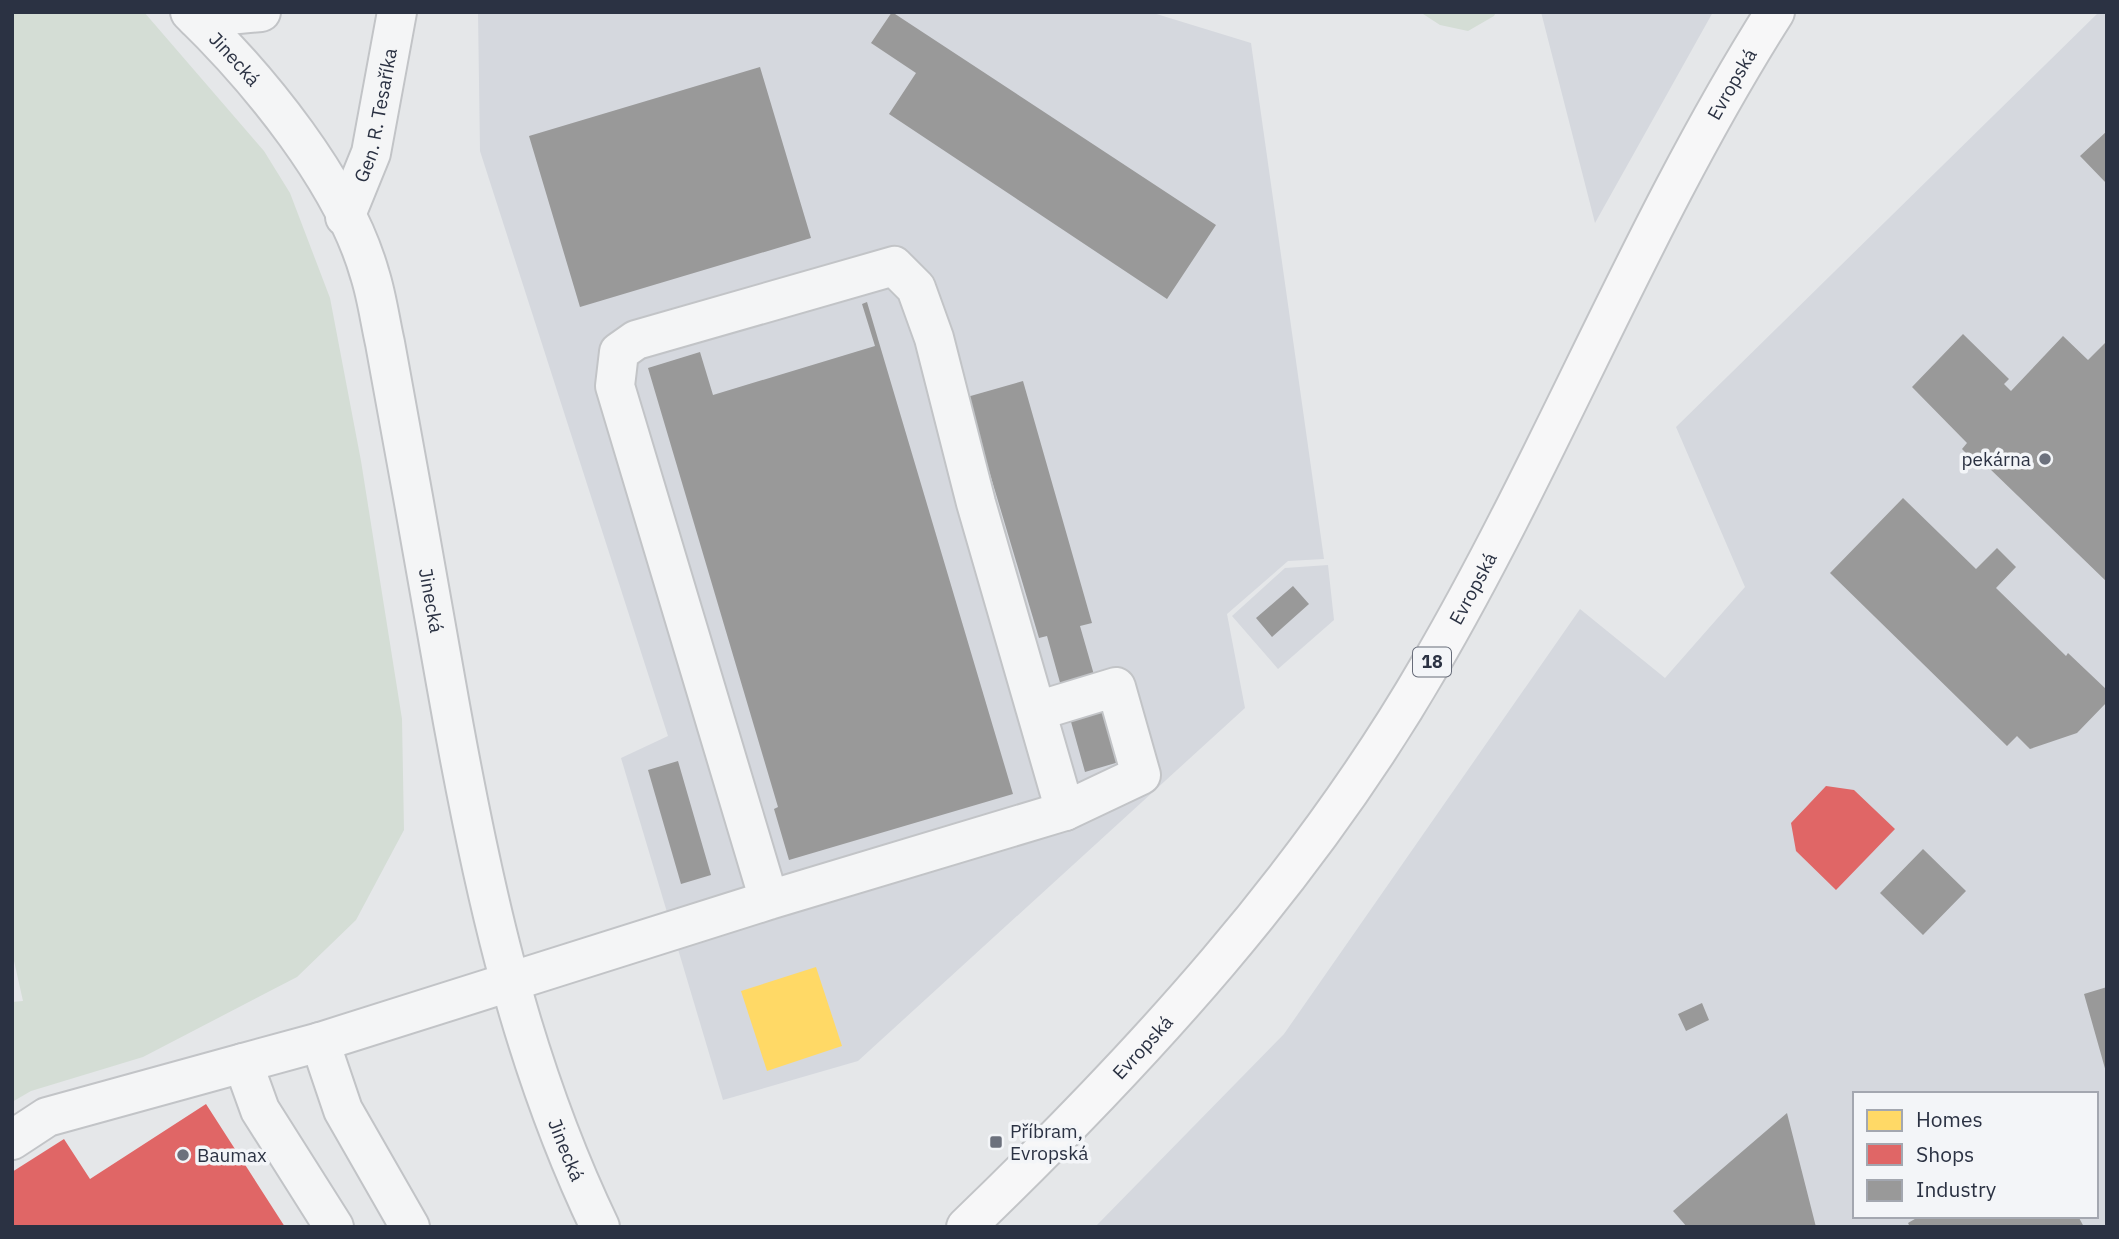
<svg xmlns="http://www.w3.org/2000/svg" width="2119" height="1239" font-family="'IBM Plex Sans',sans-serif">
  <rect width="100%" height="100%" fill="#e5e7e9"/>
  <path fill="#d5d8de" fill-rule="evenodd" d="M478,12H1150L1251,43L1324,559L1288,561L1227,614L1245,708L858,1061L723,1100L621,758L668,736L480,151Z
    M1541,12H1713L1595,223Z
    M2099,12H2107V1227H1095L1284,1034L1580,609L1665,678L1745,587L1676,427ZM1855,1094H2096V1216H1855Z
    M1328,565L1334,620L1278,669L1232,616L1285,568Z"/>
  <path fill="#d4ddd5" d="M12,12H144L264,151L290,193L330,298L361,461L402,719L404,830L356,920L297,977L143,1057L31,1091L12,1102V1002L23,1001L12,952Z
    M1420,12H1496L1494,16L1468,31L1440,25Z"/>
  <path fill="#ffd966" d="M816,967L842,1046L767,1071L741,991Z"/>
  <path fill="#e06666" d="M1826,786L1854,790L1895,829L1836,890L1796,851L1791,823Z
    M206,1104L285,1227H12V1172L64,1139L90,1179Z"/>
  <path fill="#999" d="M892,12L1216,225L1167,299L889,114L916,73L871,43Z
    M760,67L811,238L580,307L529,136Z
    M2107,131V184L2080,156Z
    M867,302L1013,794L789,860L774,809L778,807L648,368L700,352L713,395L875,346L862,304Z
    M1963,334L2009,379L2004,384L2011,391L2063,336L2088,360L2107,341V582L1988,467L1990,465L1981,456L1975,462L1962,449L1967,443L1912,387Z
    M1023,381L1092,623L1080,626L1119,762L1085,772L1047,636L1039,638L967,397Z
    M1903,498L1976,569L1997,548L2016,567L1996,588L2066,656L2068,653L2107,690V702L2077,733L2030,749L2017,736L2007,746L1830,573Z
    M1293,586L1309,604L1272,637L1256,618Z
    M678,761L711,875L681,884L648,770Z
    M1923,849L1966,891L1923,935L1880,893Z
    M2107,987V1072H2106L2084,994Z
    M1702,1003L1709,1020L1686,1031L1678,1014Z
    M1787,1113L1816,1227H1687L1673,1211Z
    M1920,1216H2078L2084,1227H1910L1908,1223Z"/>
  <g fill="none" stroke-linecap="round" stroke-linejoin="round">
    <defs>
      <g id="minor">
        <path id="s1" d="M190,12C259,79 344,182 370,275C377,297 380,321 385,343C406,456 426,570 446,683C479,870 517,1054 600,1227"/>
        <path d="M196,18L261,12"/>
        <path id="s2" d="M345,217L371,153L397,12"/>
        <path d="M1037,711L1116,687L1141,775L1065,811"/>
        <path d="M320,1042L343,1110L410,1227"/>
        <path d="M12,1140L47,1117L243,1063"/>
        <path d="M334,1227L260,1110L243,1063L320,1042L769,900L1065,811L976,503L934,338L916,288L894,266L636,340L619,352L615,386L769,900"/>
      </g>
      <g id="major">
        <path id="s3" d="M966,1227C1142,1057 1307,878 1430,665C1554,452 1643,220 1775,12"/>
      </g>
    </defs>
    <use href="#minor" stroke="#c2c4c7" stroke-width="42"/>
    <use href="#major" stroke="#c2c4c7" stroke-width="42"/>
    <use href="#minor" stroke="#f4f5f6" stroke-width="38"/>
    <use href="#major" stroke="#f7f7f8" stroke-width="38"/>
  </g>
  <g fill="#6c717d" stroke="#f3f5f8" stroke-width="2.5">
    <circle cx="2045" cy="459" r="7"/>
    <rect x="989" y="1135" width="14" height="14" rx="3.5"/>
    <circle cx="183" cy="1155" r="7"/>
  </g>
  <g text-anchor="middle" stroke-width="7" stroke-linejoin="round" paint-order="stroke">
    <rect fill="#f3f5f8" stroke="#676c79" stroke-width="2" x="1413" y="647.5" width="38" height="29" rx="5"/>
    <g font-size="18" font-weight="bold" fill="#2b3243">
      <text x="1432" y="668">18</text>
    </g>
    <g font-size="19" fill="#2b3243" stroke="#f3f5f8">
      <text dy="7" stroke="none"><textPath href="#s1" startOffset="65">Jinecká</textPath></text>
      <text dy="7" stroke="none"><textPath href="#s3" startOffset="1386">Evropská</textPath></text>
      <text dy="7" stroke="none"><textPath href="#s2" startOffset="107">Gen. R. Tesaříka</textPath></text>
      <text dy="7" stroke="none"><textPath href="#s3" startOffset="819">Evropská</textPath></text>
      <text dy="7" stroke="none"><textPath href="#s1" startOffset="653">Jinecká</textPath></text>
      <text dy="7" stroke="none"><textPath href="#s3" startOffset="252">Evropská</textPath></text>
      <text dy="7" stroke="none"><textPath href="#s1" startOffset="1220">Jinecká</textPath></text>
    </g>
    <g font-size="19" fill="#2b3243" stroke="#f3f5f8" text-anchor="start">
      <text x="2031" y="466" text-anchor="end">pekárna</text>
      <text x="1010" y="1138">Příbram,<tspan x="1010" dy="22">Evropská</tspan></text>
      <text x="197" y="1162">Baumax</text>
    </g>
  </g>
  <rect width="2119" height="1239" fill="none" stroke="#2b3243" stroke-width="28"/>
  <rect x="1853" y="1092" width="245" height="126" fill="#f3f5f8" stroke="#a3a7b0" stroke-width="2"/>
  <rect x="1867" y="1110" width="35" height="21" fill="#ffd966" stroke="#a3a7b0" stroke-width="2"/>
  <text x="1916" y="1127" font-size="21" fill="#2b3243">Homes</text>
  <rect x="1867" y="1144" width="35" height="21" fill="#e06666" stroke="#a3a7b0" stroke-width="2"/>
  <text x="1916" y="1162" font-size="21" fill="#2b3243">Shops</text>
  <rect x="1867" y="1180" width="35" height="21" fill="#999999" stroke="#a3a7b0" stroke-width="2"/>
  <text x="1916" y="1197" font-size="21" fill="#2b3243">Industry</text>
</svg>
